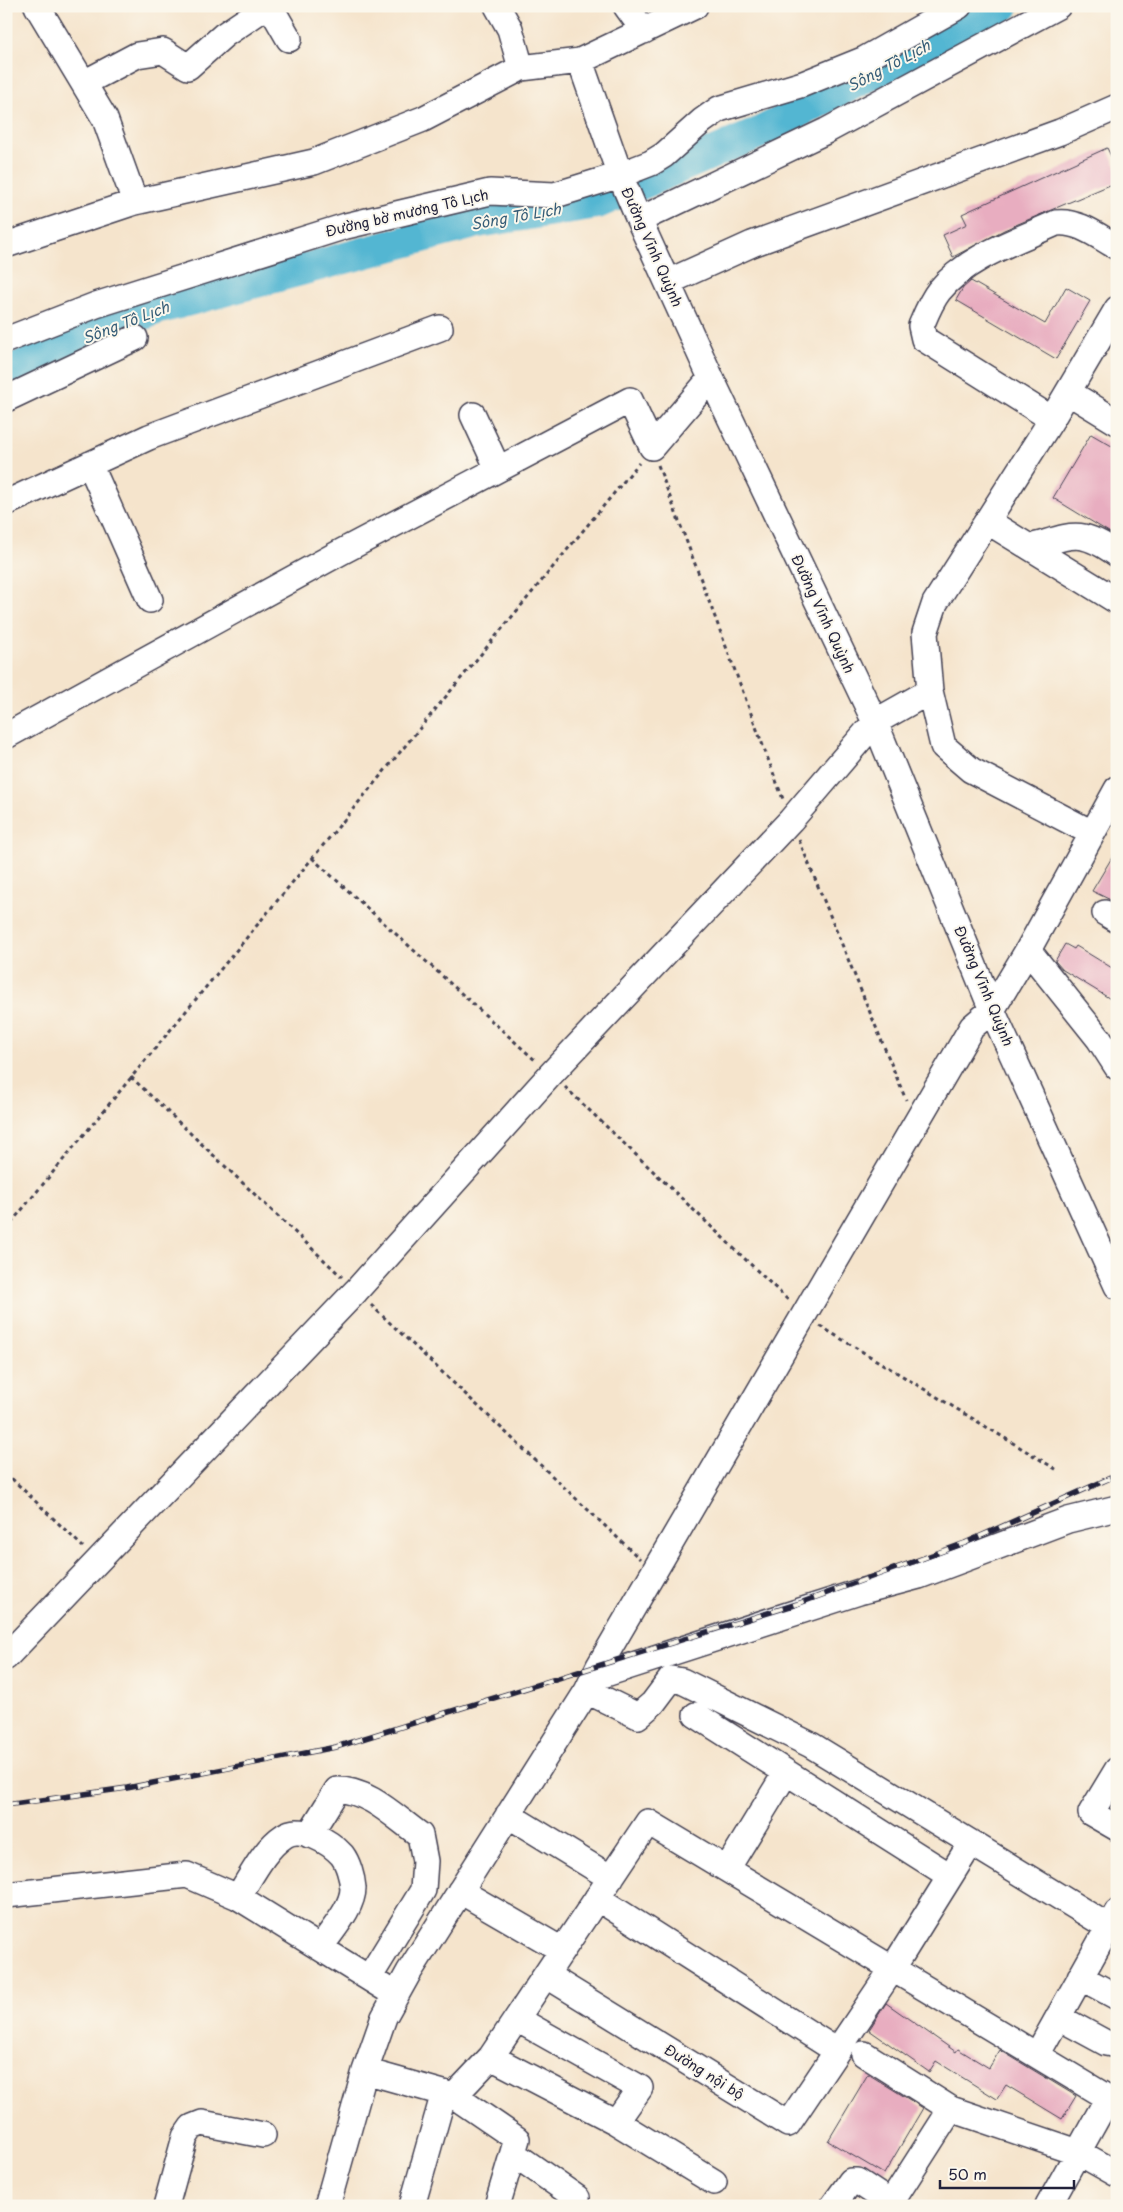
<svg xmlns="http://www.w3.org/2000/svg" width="1123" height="2212" font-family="'Playpen Sans',sans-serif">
  <rect width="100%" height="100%" fill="#fbf7ec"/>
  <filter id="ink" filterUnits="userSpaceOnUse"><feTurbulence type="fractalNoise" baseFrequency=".02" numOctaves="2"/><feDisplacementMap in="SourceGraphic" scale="10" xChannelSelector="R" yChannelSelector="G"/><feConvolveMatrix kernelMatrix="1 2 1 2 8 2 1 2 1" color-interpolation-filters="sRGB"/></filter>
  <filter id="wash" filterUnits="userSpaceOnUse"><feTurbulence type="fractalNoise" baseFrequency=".0096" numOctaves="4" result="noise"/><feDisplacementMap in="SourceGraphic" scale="20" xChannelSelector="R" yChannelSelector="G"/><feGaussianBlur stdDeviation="1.12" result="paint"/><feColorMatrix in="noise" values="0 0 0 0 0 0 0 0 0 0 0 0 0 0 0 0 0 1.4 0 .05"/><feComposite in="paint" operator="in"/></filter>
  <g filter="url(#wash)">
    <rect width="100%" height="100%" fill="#f5e4cc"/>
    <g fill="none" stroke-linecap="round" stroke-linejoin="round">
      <path stroke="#53b6d2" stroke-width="32" d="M6,372L156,309L478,222L597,203L759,133L1003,6"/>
    </g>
    <g id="blocks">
      <path fill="#e8adc0" d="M1107,148L1117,168V182L1004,230L953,257L943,235L967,224L962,214Z
        M971,281L1045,324L1066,287L1090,301L1056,359L956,300L963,288Z
        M1091,434L1117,449V537L1053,498Z
        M1117,849V903L1092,891Z
        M1065,944L1074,949L1076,946L1117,971V1003L1063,970L1055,961Z
        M886,2003L956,2052L958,2049L989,2068L1000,2050L1076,2096L1062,2119L1006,2085L997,2099L936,2061L929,2072L869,2030Z
        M868,2074L923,2108L884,2174L828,2141Z"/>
    </g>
  </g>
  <g filter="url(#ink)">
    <use href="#blocks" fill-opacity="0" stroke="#423f51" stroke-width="1"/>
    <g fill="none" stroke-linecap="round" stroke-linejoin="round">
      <defs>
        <path id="minor" d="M37,6L105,119L135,202
          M270,6L289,39
          M497,6L510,29L521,68
          M626,6L644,31
          M580,61L620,175L639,220L711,378L875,722L992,1010L1117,1286
          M84,83L137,55L163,51L188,67L224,35L267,6
          M639,220L826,131L1058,6
          M6,245L135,202L314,162L423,119L521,68L580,61L695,6
          M668,282L752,244L1060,132L1117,107
          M6,340L96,305L346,226L490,192L555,195L620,175L651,163L664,155L702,121L719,109L803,84L865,59L959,6
          M1068,392L1117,422
          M6,399L135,338
          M473,415L498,469
          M1052,419L924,339L921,326C926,314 931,301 939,291C968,256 1017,241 1056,223C1078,220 1099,237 1117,247
          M90,464L150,600
          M6,503L149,437L440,328
          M987,521L1117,601
          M1030,547C1071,536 1079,527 1117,554
          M930,691L943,746L971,770L1092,833
          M6,736L341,552L630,400L652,447L711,378
          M1105,913L1117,920
          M1028,950L1099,1039L1117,1067
          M6,1657L356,1291L551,1074L791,820L875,722L930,691L925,633L935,603L1052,419L1117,309
          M593,1678L859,1592L919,1576L1068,1520L1117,1508
          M587,1691L638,1716L653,1703L671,1679L682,1681L811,1745L1117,1932
          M696,1715L950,1876
          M1117,1770L1091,1813L1117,1828
          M508,1815L611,1878
          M309,1835L337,1790C368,1789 396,1818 420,1835L425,1861L423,1890L369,1978
          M727,1869L785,1774
          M460,1891L562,1950
          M6,1895L187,1875L238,1897L396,1995
          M238,1897C251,1877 264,1849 284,1836C300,1824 330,1842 342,1855C348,1863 352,1877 353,1888C353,1908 331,1931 320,1948
          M597,1898L837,2051
          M546,1975L788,2124L893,1968L971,1843
          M1080,1977L1117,1997
          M1058,2017L1106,2043L1117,2045
          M517,2019L640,2088L616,2122
          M864,2054L951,2109L1078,2152L1048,2206
          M1037,2055L1117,1912
          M491,2057L616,2122L714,2182
          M365,2071L454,2096L517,2139L497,2206
          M454,2096L491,2057L648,1822L1108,2098L1078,2152L1117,2174
          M514,2154L577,2198L575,2206
          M891,2203L951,2109
          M166,2206L185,2137L192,2127L202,2123L263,2135
          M327,2206L365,2071L384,2017L409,1972L587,1691L599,1666L972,1027L992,1010L1028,950L1117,789
          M412,2206L444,2093
          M833,2206L851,2181H857L895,2206"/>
      </defs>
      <use href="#minor" stroke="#423f51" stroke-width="28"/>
      <path stroke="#423f51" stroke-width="3" stroke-dasharray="4 4" stroke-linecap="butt" d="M658,465L783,799
        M799,840L906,1100
        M312,858L536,1061
        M131,1077L342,1277
        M565,1087L788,1300
        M6,1229L639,463
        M371,1305L640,1559
        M820,1326L1059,1471
        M6,1473L83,1547"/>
      <use href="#minor" stroke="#fff" stroke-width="25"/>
      <defs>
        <path id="rail" d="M6,1805L127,1788L336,1747L797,1604L965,1543L1117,1475"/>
      </defs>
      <use href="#rail" stroke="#22223b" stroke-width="5.5"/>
      <use href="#rail" stroke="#fbf7ec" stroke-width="4" stroke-dasharray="11" stroke-linecap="butt"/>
    </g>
  </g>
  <g text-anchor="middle" stroke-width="4" stroke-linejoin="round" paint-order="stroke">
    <g font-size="14" fill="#22223b" stroke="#fbf7ec">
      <text transform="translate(407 213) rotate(-13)" y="5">Đường bờ mương Tô Lịch</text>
      <text transform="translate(652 247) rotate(66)" y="5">Đường Vĩnh Quỳnh</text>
      <text transform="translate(823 614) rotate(65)" y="5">Đường Vĩnh Quỳnh</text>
      <text transform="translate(984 986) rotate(67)" y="5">Đường Vĩnh Quỳnh</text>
      <text transform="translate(704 2072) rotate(32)" y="5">Đường nội bộ</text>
    </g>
    <g font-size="15" font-style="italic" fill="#365d77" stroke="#fbf7ec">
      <text transform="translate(889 66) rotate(-28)" y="5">Sông Tô Lịch</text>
      <text transform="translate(516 217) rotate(-10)" y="5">Sông Tô Lịch</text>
      <text transform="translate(126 323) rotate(-21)" y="5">Sông Tô Lịch</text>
    </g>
  </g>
  <rect width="1123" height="2212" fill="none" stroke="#fbf7ec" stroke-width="25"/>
  <path d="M940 2180v8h134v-8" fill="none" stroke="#22223b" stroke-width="2.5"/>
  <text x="948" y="2180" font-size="15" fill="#22223b" stroke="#fbf7ec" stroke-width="4" paint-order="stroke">50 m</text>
</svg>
